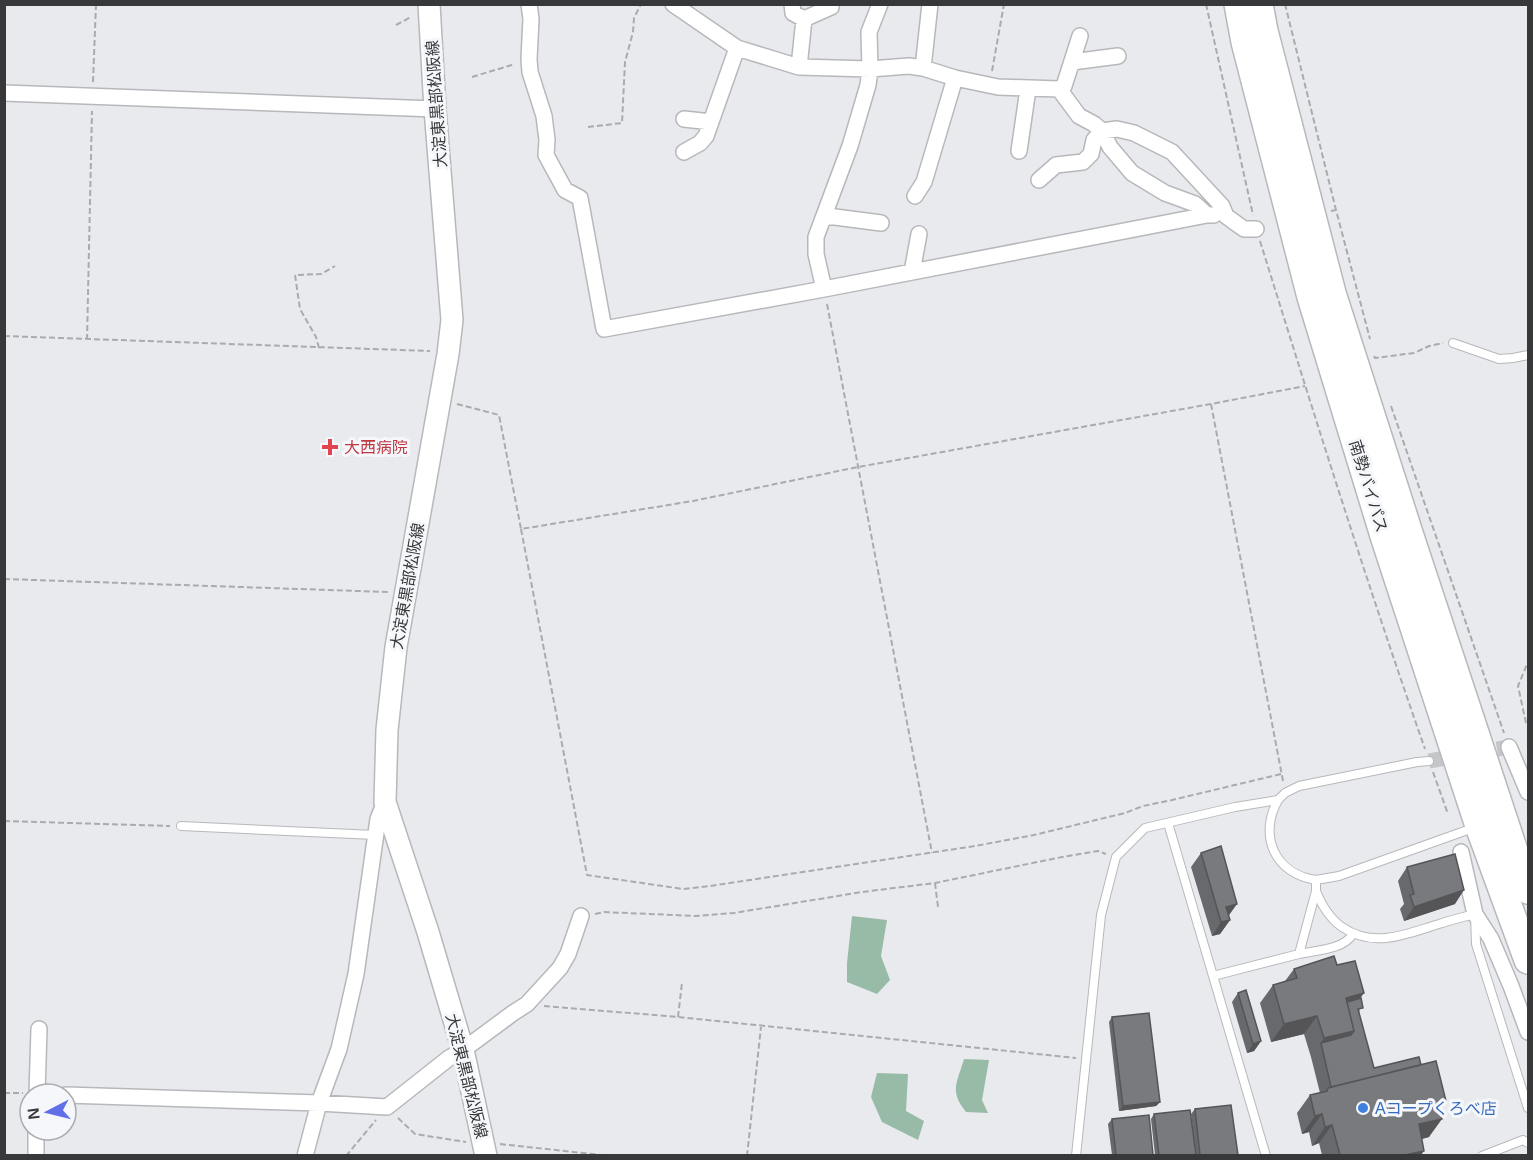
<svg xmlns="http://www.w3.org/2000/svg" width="1533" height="1160" font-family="Helvetica,'Noto Sans JP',sans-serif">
  <rect width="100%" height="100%" fill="#e9eaed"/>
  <path fill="#98bba7" d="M852,916L887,920L881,956L890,980L877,994L847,982V963Z
    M964,1059L989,1060L982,1100L988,1113L966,1112C949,1091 957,1083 964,1059Z
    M877,1073L908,1074L906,1111L924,1121L918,1140L882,1122L871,1097Z"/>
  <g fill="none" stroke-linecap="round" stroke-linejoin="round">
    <path stroke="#c5c6c9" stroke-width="15" stroke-dasharray="15 8" stroke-linecap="butt" d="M1429,761L1509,747"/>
    <defs>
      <path id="lane" d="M1453,343L1499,359L1513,358L1528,355
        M1278,800C1258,836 1275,874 1316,880
        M1168,823L1266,1156
        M181,826L375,835
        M1316,891V880L1339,876L1476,827
        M1299,954C1317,950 1343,950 1353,934
        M1213,976L1299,954L1316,891C1322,906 1329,918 1342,927C1374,949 1406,934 1439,924C1451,920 1463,917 1475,914L1476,944L1528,1108
        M1076,1156L1101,915L1116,857L1145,828L1235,807L1278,800L1285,793L1299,786L1417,762L1429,761
        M1482,1156L1523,1140L1528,1143"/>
      <path id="street" d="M529,4L531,19L529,59L530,72L544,116L547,140L546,155L565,190L580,198L604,329L824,289L1207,215
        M673,4L737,48L799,67L870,69L909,66L923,68L955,78L998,87L1059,89L1079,116L1094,124L1102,131L1117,129L1134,133L1172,152L1222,206L1226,216L1244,229H1256
        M792,4L793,13L804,19
        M1072,62L1118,56
        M799,67L804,19L831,7V4
        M923,68L930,4
        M1059,89L1064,86L1080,36
        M4,93L435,109
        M684,119L711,122
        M1019,151L1028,89
        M684,152L700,143L706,136L737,48
        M1039,180L1056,165L1083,162L1091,154L1094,140L1102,131L1110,147L1132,173L1165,193L1195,204L1207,215H1214
        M915,196L924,182L955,78
        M824,217H835L881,223
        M912,272L919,234
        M824,289L816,254V237L850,146L868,85L870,69L869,32L880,4
        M1509,747L1528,792
        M1461,852L1475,914L1491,939L1511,986L1528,1032
        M37,1094L39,1029
        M66,1095L319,1103L387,1107L449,1058L463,1050L513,1013L527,1004L560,968L568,954L581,916
        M36,1156V1130
        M305,1156L319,1103L339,1049L356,974L378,819L385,802"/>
      <path id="secondary" d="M429,4L435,109L452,320L448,354L396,647L387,730L385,802L428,932L463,1050L486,1156"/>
      <path id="highway" d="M1238,4L1245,42L1311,297L1385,539L1479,826L1528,960
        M1259,4L1264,31L1332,293L1409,533L1516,857L1528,890"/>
    </defs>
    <use href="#lane" stroke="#b7b8bb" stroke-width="10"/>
    <use href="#street" stroke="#b7b8bb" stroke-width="18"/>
    <use href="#secondary" stroke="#b7b8bb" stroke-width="24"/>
    <use href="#highway" stroke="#b7b8bb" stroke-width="30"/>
    <path stroke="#aaabad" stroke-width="2" stroke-dasharray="6 3" stroke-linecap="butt" d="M1206,4L1253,215
      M1285,4L1336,210
      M396,25L411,17
      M992,71L1004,4
      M472,77L515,64
      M93,82L96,4
      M588,127L622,123L625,62L633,32L634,18L641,4
      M1331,211L1336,210L1370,339
      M1260,241C1313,411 1366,581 1425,749
      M827,304L932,853
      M4,336L430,351
      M87,340L92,111
      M319,348L316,337L300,309L295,275L321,274L335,266
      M1374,356L1375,358L1414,353L1429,346L1443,343
      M457,404L499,415L521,529L693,501L858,467L1211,404L1305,386
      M1211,404L1283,781
      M1391,406L1504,733
      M521,529L587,875L683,889L710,886L975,846L1034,835L1125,813L1143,806L1172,800L1281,774
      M4,579L388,592
      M1526,723L1518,686L1528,662
      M1433,772L1448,814
      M4,821L170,826
      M935,883L938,907
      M595,914L604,912L696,916L734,913L862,892L935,883L1057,858L1098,851L1106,854
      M544,1006L678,1017L1076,1058
      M678,1017L682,983
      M4,1093H23
      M398,1118L415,1134L466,1142
      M500,1144L611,1156
      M346,1156L376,1120
      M747,1156L761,1027"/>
    <use href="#lane" stroke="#fff" stroke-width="8"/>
    <use href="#street" stroke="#fff" stroke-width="15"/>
    <use href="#secondary" stroke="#fff" stroke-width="21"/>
    <use href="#highway" stroke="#fff" stroke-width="27"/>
  </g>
  <path fill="#68696c" d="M1201,853L1230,920L1220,934L1212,936L1191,867Z
    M1407,867L1455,904L1404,921L1400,909L1404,904L1398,881Z
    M1337,965L1361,998L1359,1014L1374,1068L1421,1065L1439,1110L1429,1137L1422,1139L1421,1155H1322L1319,1143L1312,1146L1309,1132L1302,1134L1297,1113L1310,1095L1320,1093L1311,1057L1304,1034L1271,1042L1260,1003L1273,985L1285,981L1294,969Z
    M1238,993L1261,1041L1254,1051L1247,1053L1232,1002Z
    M1112,1017L1160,1102L1156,1106L1119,1111L1109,1022Z
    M1195,1109L1238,1155H1196L1191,1114Z
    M1154,1114L1196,1155H1155L1151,1119Z
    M1112,1119L1153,1155H1112L1108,1124Z"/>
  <path fill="#555558" d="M1464,890L1455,904L1404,921L1414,907Z
    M1237,904L1227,918L1226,907Z
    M1230,920L1220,934L1212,936L1221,922Z
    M1364,993L1351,1011L1346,998Z
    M1317,1016L1304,1034L1271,1042L1284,1024Z
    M1354,1031L1341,1049L1321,1043L1324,1038Z
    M1261,1041L1254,1051L1247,1053L1253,1044Z
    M1446,1101L1433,1119L1438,1104Z
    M1160,1102L1156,1106L1119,1111L1123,1106Z
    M1322,1114L1309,1132L1302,1134L1315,1116Z
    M1442,1119L1429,1137L1406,1143L1419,1124Z
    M1332,1125L1319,1143L1312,1146L1325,1127Z
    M1424,1151L1421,1155H1405Z"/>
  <path fill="#797a7d" stroke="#555558" stroke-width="1.5" d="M1221,846L1237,904L1226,907L1230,920L1221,922L1201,853Z
    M1455,854L1464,890L1414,907L1410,895L1414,894L1407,867Z
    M1334,956L1337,965L1355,961L1364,993L1346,998L1354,1031L1324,1038L1317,1016L1284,1024L1273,985L1297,978L1294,969Z
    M1246,990L1261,1041L1253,1044L1238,993Z
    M1361,998L1363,1008L1358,1009L1374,1068L1419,1057L1421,1065L1331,1087L1321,1043L1351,1035L1354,1031L1347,1002Z
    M1149,1013L1160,1102L1123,1106L1112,1017Z
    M1436,1061L1446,1101L1438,1104L1442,1119L1419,1124L1424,1151L1405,1155H1340L1332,1125L1325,1127L1322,1114L1315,1116L1310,1095L1327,1091L1328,1088Z
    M1231,1105L1238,1155H1200L1195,1109Z
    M1190,1110L1196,1155H1159L1154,1114Z
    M1149,1115L1153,1155H1116L1112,1119Z"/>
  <path fill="#e0444e" stroke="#f6f7fb" stroke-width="2" d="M327 438h6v6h6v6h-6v6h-6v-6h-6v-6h6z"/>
  <circle fill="#3f7fe0" stroke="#f6f7fb" stroke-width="2" cx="1363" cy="1108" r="6"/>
  <g text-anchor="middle" stroke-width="6" stroke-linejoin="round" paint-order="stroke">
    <g font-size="16" fill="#373839" stroke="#f6f7fb">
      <text transform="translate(436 104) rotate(-94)" y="6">大淀東黒部松阪線</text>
      <text transform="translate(1369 486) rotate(73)" y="6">南勢バイパス</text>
      <text transform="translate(407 586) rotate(-80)" y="6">大淀東黒部松阪線</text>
      <text transform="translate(467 1076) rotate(76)" y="6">大淀東黒部松阪線</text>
    </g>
    <g font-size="16" fill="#be3a42" stroke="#f6f7fb" text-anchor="start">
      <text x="344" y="453">大西病院</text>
    </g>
    <g font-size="16" fill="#366cbe" stroke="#f6f7fb" text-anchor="start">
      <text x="1375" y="1114">Aコープくろべ店</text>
    </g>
  </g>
  <rect width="1533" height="1160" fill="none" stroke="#373839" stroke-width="12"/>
  <g transform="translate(48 1112) rotate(263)"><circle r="28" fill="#f6f7fb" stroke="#aaabad" stroke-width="1.5"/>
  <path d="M0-4.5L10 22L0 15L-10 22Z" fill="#6170e8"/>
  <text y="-9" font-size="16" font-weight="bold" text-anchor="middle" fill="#373839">N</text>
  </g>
</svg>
